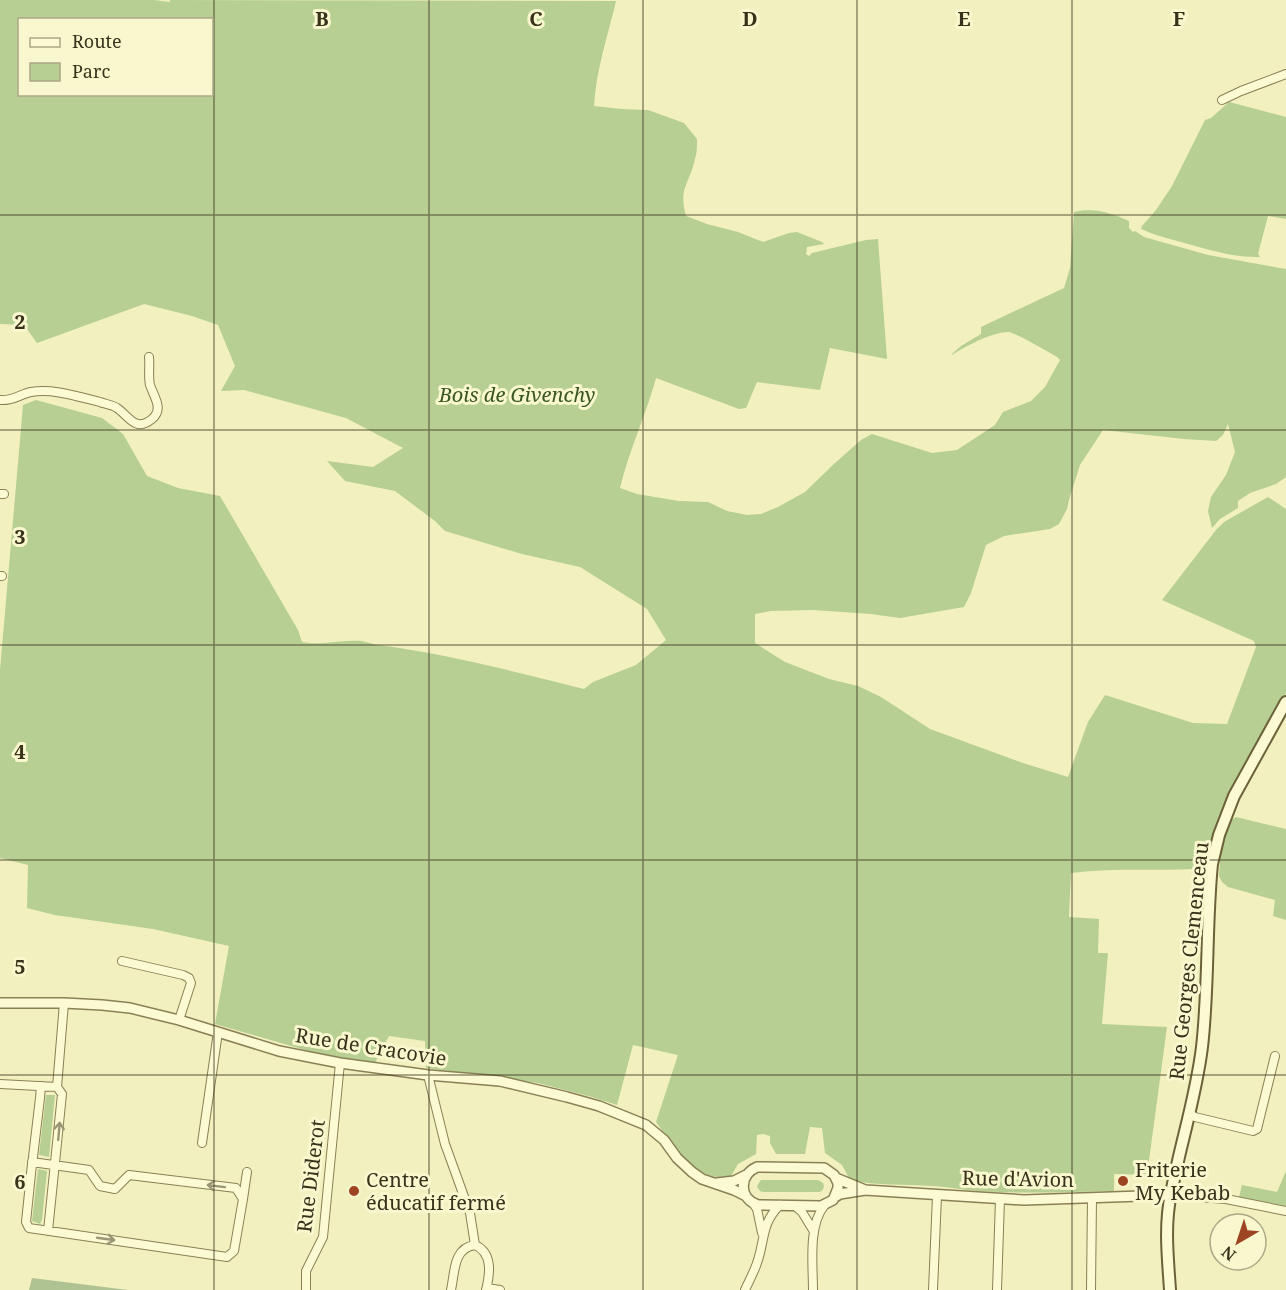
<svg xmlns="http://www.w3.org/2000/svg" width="1286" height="1290" font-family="'Noto Serif',serif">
  <rect width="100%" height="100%" fill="#f1f0be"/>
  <path fill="#b7cf92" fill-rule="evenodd" d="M0,0H154L170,2V0L616,1C608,35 596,70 594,106L621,109L648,110L684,123L697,139C697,146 697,153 695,159C690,183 678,188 686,216L707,224L738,232L763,242L789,233L797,232L822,242L824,244L807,247L806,254L809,256L812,253L866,240L878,239L887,359L830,348L820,390L757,382L746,408L739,409L656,378C646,415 629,450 620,488L637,494L679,501L708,502L727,511L747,515L761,514L778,507L805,492L835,463L861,440L872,434L932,453L957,450L995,425L1003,412L1031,401L1045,387L1060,360L1057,357C1048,352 1016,333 1009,332C994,331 964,347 952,355V354L961,346L981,334V327L1064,288L1070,268L1074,212C1093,207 1112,213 1129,221V228L1133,232L1135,231L1144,237L1208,255L1286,269V477L1276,484L1250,493L1238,501V508L1220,519L1212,528L1208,511L1211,497L1226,475L1235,452L1228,424L1223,435L1216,441L1184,439L1103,430L1080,465L1069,500L1067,509L1059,524L1050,529L1004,536L986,545L971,593L964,607L900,618L871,614L813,610L771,611L755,614V643L785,662L829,679L858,686L881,697L930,729L1023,763L1068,777L1088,722L1105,695L1193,723L1227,724L1256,647L1254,641L1162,600L1216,530L1224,522L1268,497L1286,509V693L1249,756L1229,797L1220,818L1217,823L1218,825L1211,843L1209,853L1202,862L1207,868C1162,872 1116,867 1071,873L1069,917L1099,919L1098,953H1108L1102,1024L1167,1027L1147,1175L1114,1174V1191C1069,1192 1024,1194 979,1191C964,1190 949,1187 933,1186C905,1184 877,1186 850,1180L842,1165L825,1153L822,1128L810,1127L805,1154H776L770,1143V1136L763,1134L757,1135L756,1154L738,1164L731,1176C725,1176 718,1178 712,1176C690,1170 669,1140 656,1122L678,1055L633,1045L617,1105L592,1097L538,1083L426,1068L425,1041L389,1036L375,1063L333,1058L215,1024L229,946L153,929L55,915L27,908L28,865L0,858V670L23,405L36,400L102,418L123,434L147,476L178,488L220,496L298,630L302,642C323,646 340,639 361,641C367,642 372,644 378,645C448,654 516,672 584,689L593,682L636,665L666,640L647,609L580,567L522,554L445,531L435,521L395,491L345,481L327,461L373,467L403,448L346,418L244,390L221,391L235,366L218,325L192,316L144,304L37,343L24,325L0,324ZM20,20H212V94H20Z
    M1229,102L1286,117V219L1268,216L1258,254L1260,257C1234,258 1206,249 1181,242C1167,238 1154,235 1141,229L1142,226L1156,210L1172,186L1205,120L1211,118Z
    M1236,817L1286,829V920L1273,916L1275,900L1228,887L1222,882L1219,876L1221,847L1230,821Z
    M46,1095H55L49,1157L39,1155Z
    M38,1169L47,1171L42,1220L40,1224L32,1221Z
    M1286,1171V1206L1239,1197L1242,1185L1277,1192Z
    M761,1180H818L823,1183C825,1187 823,1191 819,1192H763L760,1191L757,1187L758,1184Z"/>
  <path fill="#afc392" d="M32,1278L128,1290H29Z"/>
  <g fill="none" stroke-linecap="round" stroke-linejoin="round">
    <defs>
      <path id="minor" d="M1222,100L1241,91L1286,74
        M0,400C14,401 20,394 31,392C53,388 79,397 100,402C105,404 113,405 117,408C128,415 135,433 152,419C164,409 154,397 150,385C148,377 150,367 149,357
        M0,494H4
        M0,576H2
        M122,961L183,975L189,978L191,983L179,1020
        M428,1075L445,1144L470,1213L475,1245
        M0,1084L57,1087L64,1003
        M1190,1114L1195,1117L1253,1131L1257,1129L1275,1056
        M202,1143L218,1032
        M32,1162L89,1170L100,1186L115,1189L129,1175L236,1188L243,1199L234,1251L227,1257L29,1228L26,1222L32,1164L33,1157L40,1098L41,1086
        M1171,1195L1226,1199L1286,1211
        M243,1199L247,1172
        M753,1203L757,1209L762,1233
        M795,1206L802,1212L813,1230
        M48,1231L62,1094L57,1087
        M487,1288L500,1290
        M306,1290V1271L323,1237L340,1063
        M451,1290C455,1272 453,1248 475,1245C493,1253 490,1274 486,1290
        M745,1290C749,1281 754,1272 757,1263C765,1241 761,1223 780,1205
        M813,1290C813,1265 808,1226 824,1206
        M933,1290L937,1196
        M997,1290L1000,1199
        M1091,1290L1092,1198"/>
      <path id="tertiary" d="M0,1003H64L102,1005L130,1008L179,1020L279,1051L340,1063L428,1075L500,1081L567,1097L599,1106L646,1125L664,1140L677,1158L692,1172L702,1179L734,1190L746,1196
        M757,1167L824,1168L834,1175L838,1183V1188L833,1200L821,1206L758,1205C738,1198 739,1175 757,1167Z
        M836,1178L865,1190
        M717,1183L734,1181L746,1175
        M835,1197L840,1194L865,1190L1024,1200L1171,1195"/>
      <path id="secondary" d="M1170,1290C1168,1259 1164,1225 1171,1194C1180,1145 1196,1097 1202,1047C1209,986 1206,925 1212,864L1219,835L1234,796L1286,702"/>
    </defs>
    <use href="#minor" stroke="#8a8056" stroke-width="10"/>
    <use href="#tertiary" stroke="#8a8056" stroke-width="12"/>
    <use href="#secondary" stroke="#6c6139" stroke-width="14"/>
    <use href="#minor" stroke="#fbfad2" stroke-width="8"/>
    <use href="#tertiary" stroke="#fbfad2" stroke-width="9"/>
    <use href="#secondary" stroke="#fbfad2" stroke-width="10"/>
  </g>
  <defs><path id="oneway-shaft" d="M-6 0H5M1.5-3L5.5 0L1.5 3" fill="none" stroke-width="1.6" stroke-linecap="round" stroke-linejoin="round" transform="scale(1.5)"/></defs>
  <g stroke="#9a9676">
    <use href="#oneway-shaft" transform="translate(59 1131) rotate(-85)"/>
    <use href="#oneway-shaft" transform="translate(216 1186) rotate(-173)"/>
    <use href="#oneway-shaft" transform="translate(106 1239) rotate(8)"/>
  </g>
  <path fill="none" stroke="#39321b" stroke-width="1.5" stroke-opacity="0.55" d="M214,0V1290M429,0V1290M643,0V1290M857,0V1290M1072,0V1290M0,215H1286M0,430H1286M0,645H1286M0,860H1286M0,1075H1286"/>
  <g fill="#9d4422" stroke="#f8f7ce" stroke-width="2">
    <circle cx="1123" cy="1181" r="6"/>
    <circle cx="354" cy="1191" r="6"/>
  </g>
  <g text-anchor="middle" stroke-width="6" stroke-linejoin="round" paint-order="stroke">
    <g font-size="20" font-style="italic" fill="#3a5621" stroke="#f8f7ce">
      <text x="517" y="402">Bois de Givenchy</text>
    </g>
    <g font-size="20" fill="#39321b" stroke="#f8f7ce">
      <text transform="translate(1189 961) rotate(-84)" y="7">Rue Georges Clemenceau</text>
      <text transform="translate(371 1047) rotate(9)" y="7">Rue de Cracovie</text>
      <text transform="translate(311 1176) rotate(-83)" y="7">Rue Diderot</text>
      <text transform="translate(1018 1179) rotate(1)" y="7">Rue d'Avion</text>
    </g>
    <g font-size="20" fill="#39321b" stroke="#f8f7ce" text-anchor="start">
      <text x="1135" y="1177">Friterie<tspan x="1135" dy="23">My Kebab</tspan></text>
      <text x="366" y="1187">Centre<tspan x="366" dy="23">éducatif fermé</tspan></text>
    </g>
  </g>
  <g font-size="20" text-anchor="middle" font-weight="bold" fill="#39321b" stroke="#f8f7ce" stroke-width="6" stroke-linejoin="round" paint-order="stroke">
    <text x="322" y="26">B</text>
    <text x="536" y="26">C</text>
    <text x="750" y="26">D</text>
    <text x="964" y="26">E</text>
    <text x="1179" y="26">F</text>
    <text x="20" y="329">2</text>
    <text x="20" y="544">3</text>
    <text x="20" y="759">4</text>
    <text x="20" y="974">5</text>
    <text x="20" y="1189">6</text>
  </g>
  <rect x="18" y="18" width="195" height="78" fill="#f8f7ce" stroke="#aca886" stroke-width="1.5"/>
  <rect x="30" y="38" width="30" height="9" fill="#fbfad2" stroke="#aca886" stroke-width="1.5"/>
  <text x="72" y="48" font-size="18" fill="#39321b">Route</text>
  <rect x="30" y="63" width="30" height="18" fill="#b7cf92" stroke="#aca886" stroke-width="1.5"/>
  <text x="72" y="78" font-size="18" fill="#39321b">Parc</text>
  <g transform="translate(1238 1242) rotate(219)"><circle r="28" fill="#f8f7ce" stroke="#aca886" stroke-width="1.5"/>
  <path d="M0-4.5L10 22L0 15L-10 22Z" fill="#9d4422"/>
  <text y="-9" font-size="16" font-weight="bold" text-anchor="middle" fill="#39321b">N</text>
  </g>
</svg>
